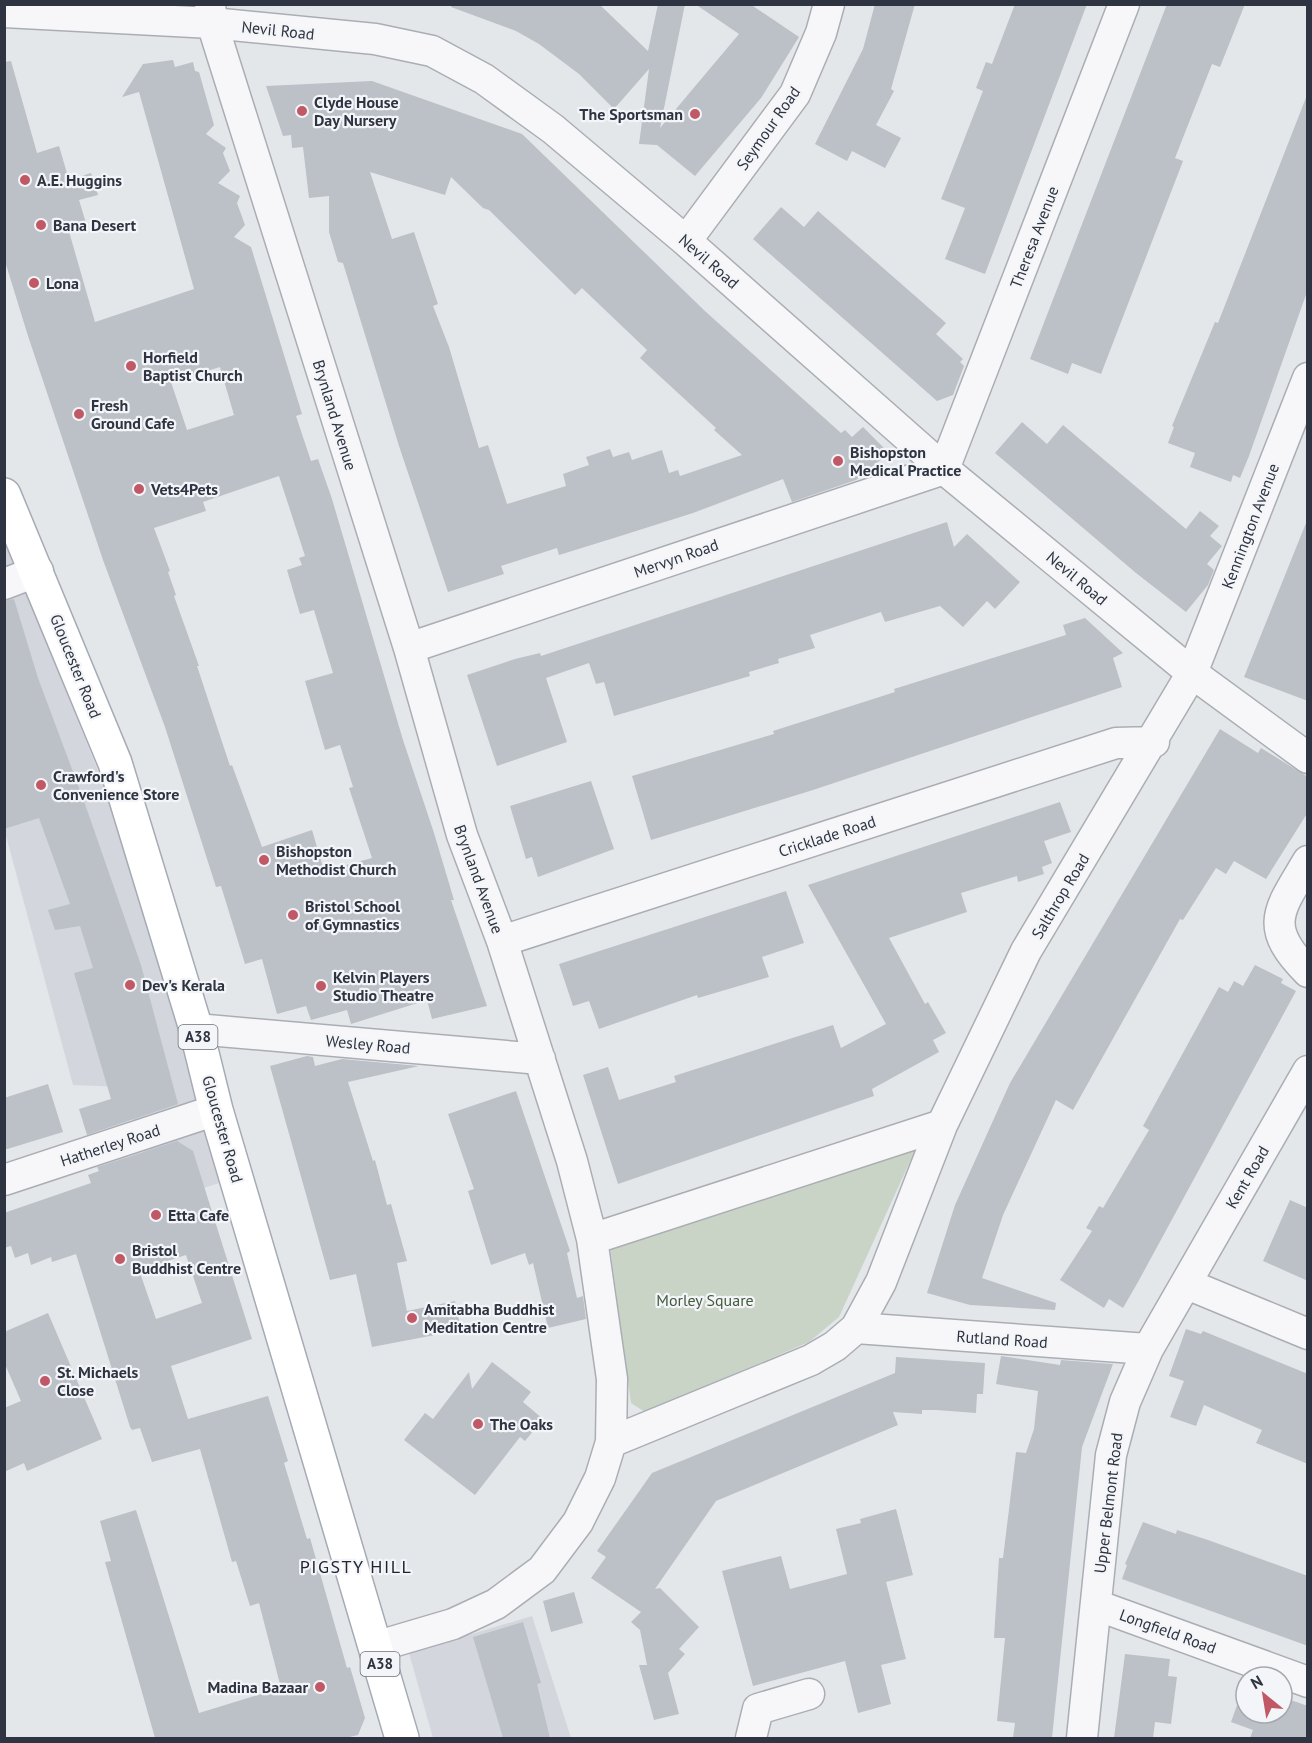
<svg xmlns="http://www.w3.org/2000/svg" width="1312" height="1743" font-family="'PT Sans',sans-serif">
  <rect width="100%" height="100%" fill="#e4e7ea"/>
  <path fill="#d3d6dc" d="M4,535L108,796L226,1181L162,1201L121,1087L73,1085L5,832Z
    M532,1616L571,1738H433L409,1653Z"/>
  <path fill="#c9d3c6" d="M917,1146L839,1317L809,1342L645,1412L631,1403L610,1246Z"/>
  <path fill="#bcc0c7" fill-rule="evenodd" d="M452,4H599L648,51L658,4H685L660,128L739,34L695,4H750L799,37L761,98L695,176L657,145L639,144L649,69L614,109L579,74L539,44L516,31L451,7Z
    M875,4H915L891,89L894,91L876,125L901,138L885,168L852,151L847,161L815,144L863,49Z
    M1015,4H1087L985,274L945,259L965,208L941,199L983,91L976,88L986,62L992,64Z
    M1167,4H1245L1220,67L1212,64L1175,158L1183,161L1101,374L1072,363L1068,374L1030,359Z
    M173,60L175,67L193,62L195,71L199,72L214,125L206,134L226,148L223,153L230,171L218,183L240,196L237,203L245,225L234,237L251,247L302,414L296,416L311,461L318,459L332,499L403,740L434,833L454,900H451L487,1006L432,1019L427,1000L351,1024L347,1010L311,1020L306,1006L277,1014L262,959L245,964L221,886L216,887L165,727L103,560L28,336L4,258V62L11,61L37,153L59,146L69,180L91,173L98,195L79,200L86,223L68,228L95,322L194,289L139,92L122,97L143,64ZM220,367L234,415L187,430L171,382ZM279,476L305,556L299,558L302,565L287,570L300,614L314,610L333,673L305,681L325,750L340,745L353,787L349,788L372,858L324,871L312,830L262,847L232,765L230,766L197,666H199L174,596L176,595L168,572L170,571L154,528L206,511L203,502Z
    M372,81L522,134L706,312L841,433L845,430L852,437L863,427L889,453L856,480L792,502L783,479L693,513L614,538L559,555L557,548L501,566L504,574L448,592L399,446L343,263L338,262L329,232V196L309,198L303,147L292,148L291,135L283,136L266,86ZM370,172L445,195L451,177L483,208L489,210L575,295L582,288L647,350L640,358L716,428L714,430L742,455L680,476L678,470L669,473L662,450L632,460L629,452L613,457L610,449L586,457L589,465L563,474L566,486L507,504L488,445L479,448L449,347L433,306L438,304L414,232L392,239Z
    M1307,95L1308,289L1249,456L1240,478L1233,475L1231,482L1190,467L1195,453L1168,443L1174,427L1172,426L1215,322L1218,323Z
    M781,207L804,227L818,211L946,323L936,334L963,359L960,362L964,366L953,395L937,401L753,239Z
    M1022,422L1047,444L1063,425L1186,529L1200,511L1219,526L1210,536L1222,546L1207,564L1214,570L1208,585L1186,612L1136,573L995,453Z
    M1308,518V701L1244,677Z
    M947,522L954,547L967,534L1020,582L995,609L987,601L963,627L940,606L885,622L881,612L810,635L815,648L778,659L779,663L749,672L750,676L614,716L604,682L596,684L589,663L546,678L567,742L497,766L467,675L515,659L540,653L541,656Z
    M14,599L38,678L85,804L141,965L178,1104L87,1135L79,1109L111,1099L74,973L93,968L80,926L55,930L48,910L70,904L39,818L4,829V601Z
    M1085,618L1123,653L1113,658L1122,687L813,790L651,840L632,776L774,734L773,731L895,692L894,689L1066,635L1063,625Z
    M1220,729L1258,753L1261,748L1308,777V812L1266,879L1234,861L1226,874L1216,868L1183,920L1180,919L1073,1110L1056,1100L1003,1215L982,1278L1056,1303L1055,1310L970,1305L927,1293L955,1205L1010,1083Z
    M591,781L614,849L538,877L532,857L526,859L510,806Z
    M1060,802L1071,832L1044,841L1052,863L1042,867L1044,874L1018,882L1017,876L961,893L967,912L889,938L925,1004L928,1002L946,1033L933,1040L939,1052L872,1089L874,1096L618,1184L583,1075L608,1067L619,1100L676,1082L674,1076L833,1025L841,1048L886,1024L808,885Z
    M786,891L804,943L762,957L769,977L698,998L697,995L599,1029L589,1001L573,1006L559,964Z
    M1255,965L1283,979L1281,983L1296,991L1138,1282L1123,1308L1109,1299L1104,1308L1060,1280L1092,1231L1086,1228L1099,1206L1103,1208L1149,1130L1143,1126L1219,987L1228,992L1234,981L1243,986Z
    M307,1056L313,1057L315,1066L342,1059L419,1066L348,1082L373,1161L375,1160L387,1205L391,1204L407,1261L397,1263L407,1311L455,1301L461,1330L372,1347L356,1274L330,1280L270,1066Z
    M48,1084L63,1132L4,1150V1098Z
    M516,1091L570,1251L567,1253L577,1298L583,1296L586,1319L548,1328L533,1263L529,1265L525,1253L491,1265L468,1191L474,1189L448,1114Z
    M177,1141L193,1151L252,1339L171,1366L188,1419L268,1396L288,1461L284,1463L307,1539L310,1538L347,1668L350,1667L365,1718L358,1735L345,1738H155L105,1562L111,1561L100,1521L136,1510L199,1713L281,1688L259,1603L250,1606L236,1561L232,1562L200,1449L152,1462L140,1428L132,1430L130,1427L76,1254L52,1262L51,1257L31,1265L28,1253L15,1258L11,1246L4,1248V1213L91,1183L88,1175L99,1171L97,1167ZM186,1255L202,1303L156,1319L139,1270Z
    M1290,1200L1308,1208V1281L1263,1261Z
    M48,1313L102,1439L27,1471L24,1463L4,1472V1408L21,1401L4,1362V1332Z
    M1186,1329L1201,1334L1203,1331L1308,1374V1464L1256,1443L1262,1430L1204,1405L1196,1426L1170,1417L1184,1381L1169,1376Z
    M1001,1356L1060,1365L1061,1360L1113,1364L1082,1447L1052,1738H1013L1015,1723L997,1721L1005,1638H994L999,1558H1003L1016,1452L1026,1453L1034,1429L1038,1391L996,1384Z
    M896,1357L985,1363L983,1394H977L976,1413L936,1410H922V1414L893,1412L898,1425L716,1501L655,1589L660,1588L699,1627L679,1649L685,1654L668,1673L679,1714L654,1720L639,1665H647L640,1630L631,1622L641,1612L591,1578L606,1557L597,1551L652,1473L895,1373Z
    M492,1362L531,1392L523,1402L543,1419L525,1441L520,1437L475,1495L404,1440L425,1413L433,1419L469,1372L472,1389Z
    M896,1509L913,1575L886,1582L906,1659L881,1665L891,1704L858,1713L845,1661L753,1686L722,1571L781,1556L790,1589L847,1574L836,1529L861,1523L860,1519Z
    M1143,1522L1176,1534L1177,1530L1208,1540L1308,1576V1646L1122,1579L1127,1565L1125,1564Z
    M574,1592L583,1623L551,1632L543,1601Z
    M523,1622L541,1683L537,1684L550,1738H503L473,1637Z
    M1125,1654L1170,1659L1168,1676L1177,1677L1171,1724L1155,1722L1153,1738H1114Z
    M1245,1683L1246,1713H1282V1697L1308,1706V1738H1250L1253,1730L1231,1722Z"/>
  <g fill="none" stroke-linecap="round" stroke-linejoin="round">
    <defs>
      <path id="minor" d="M210,4L212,23L409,648L462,835L502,941L572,1161L592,1239L612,1379L611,1442L600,1478L578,1522L542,1570L496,1604L453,1624L375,1647
        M4,12L212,23L375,39L432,51L484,79L553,129L686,241L944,469L1192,673L1308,758
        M686,241L795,94L821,33L829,4
        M4,584L38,571
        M409,648L944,469L1124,4
        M1308,861C1279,910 1262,926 1308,972
        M502,941L1116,743L1154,742
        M196,1029L540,1059
        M4,1180L216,1110
        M592,1239L942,1125
        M1187,1284L1308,1334
        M856,1328L1148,1349
        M611,1442L811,1360L835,1346L856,1328L881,1282L942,1125L1026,951L1192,673L1308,378
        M1096,1605L1308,1682
        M751,1738L758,1709L809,1694
        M1082,1738L1111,1455L1125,1402L1148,1349L1308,1071"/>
      <path id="major" d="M4,495L115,763L196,1029L216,1110L402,1738"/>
    </defs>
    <use href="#minor" stroke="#aaaeb4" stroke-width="33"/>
    <use href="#major" stroke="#a5abb5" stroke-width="36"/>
    <use href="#minor" stroke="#f7f7f9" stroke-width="30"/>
    <use href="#major" stroke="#fff" stroke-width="33"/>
  </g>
  <g fill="#c05866" stroke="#f4f5f8" stroke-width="2">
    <circle cx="302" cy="111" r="6"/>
    <circle cx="695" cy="114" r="6"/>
    <circle cx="25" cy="180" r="6"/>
    <circle cx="41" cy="225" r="6"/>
    <circle cx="34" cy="283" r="6"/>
    <circle cx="131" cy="366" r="6"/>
    <circle cx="79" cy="414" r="6"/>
    <circle cx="838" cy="461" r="6"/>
    <circle cx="139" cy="489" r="6"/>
    <circle cx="41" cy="785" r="6"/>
    <circle cx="264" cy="860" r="6"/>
    <circle cx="293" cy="915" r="6"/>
    <circle cx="130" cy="985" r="6"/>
    <circle cx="321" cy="986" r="6"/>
    <circle cx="156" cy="1215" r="6"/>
    <circle cx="120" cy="1259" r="6"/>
    <circle cx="412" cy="1318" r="6"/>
    <circle cx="45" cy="1381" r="6"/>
    <circle cx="478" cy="1424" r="6"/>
    <circle cx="320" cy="1687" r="6"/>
  </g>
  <g text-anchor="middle" stroke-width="4.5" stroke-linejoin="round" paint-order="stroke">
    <g fill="#f4f5f8" stroke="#696e78" stroke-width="1.5">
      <rect x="178.5" y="1025" width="39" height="24" rx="4.5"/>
      <rect x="360.5" y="1652" width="39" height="24" rx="4.5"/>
    </g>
    <g font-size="15" font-weight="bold" fill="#2e3441">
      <text x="198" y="1042">A38</text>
      <text x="380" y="1669">A38</text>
    </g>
    <g font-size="16" fill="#2e3441" stroke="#f4f5f8">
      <text transform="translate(278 30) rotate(6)" y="6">Nevil Road</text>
      <text transform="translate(768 128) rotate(-55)" y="6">Seymour Road</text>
      <text transform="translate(1034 237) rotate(-69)" y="6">Theresa Avenue</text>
      <text transform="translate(709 261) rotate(41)" y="6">Nevil Road</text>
      <text transform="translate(335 415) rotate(73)" y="6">Brynland Avenue</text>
      <text transform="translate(1250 526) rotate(-69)" y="6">Kennington Avenue</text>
      <text transform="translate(676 558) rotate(-19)" y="6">Mervyn Road</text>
      <text transform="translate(1077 578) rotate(40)" y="6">Nevil Road</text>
      <text transform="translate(76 666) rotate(68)" y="6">Gloucester Road</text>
      <text transform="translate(827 836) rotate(-18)" y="6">Cricklade Road</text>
      <text transform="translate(479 879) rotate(70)" y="6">Brynland Avenue</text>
      <text transform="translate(1060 896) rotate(-59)" y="6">Salthrop Road</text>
      <text transform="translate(368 1044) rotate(5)" y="6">Wesley Road</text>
      <text transform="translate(223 1129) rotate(74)" y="6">Gloucester Road</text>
      <text transform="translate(110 1145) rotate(-18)" y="6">Hatherley Road</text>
      <text transform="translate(1247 1177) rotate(-60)" y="6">Kent Road</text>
      <text transform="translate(1002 1339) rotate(4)" y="6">Rutland Road</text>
      <text transform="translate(1108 1503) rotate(-83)" y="6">Upper Belmont Road</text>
      <text transform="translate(1168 1631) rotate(20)" y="6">Longfield Road</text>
    </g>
    <g font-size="16" font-weight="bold" fill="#2e3441" stroke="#f4f5f8" text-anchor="start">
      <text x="314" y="108">Clyde House<tspan x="314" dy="18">Day Nursery</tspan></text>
      <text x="683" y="120" text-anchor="end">The Sportsman</text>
      <text x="37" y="186">A.E. Huggins</text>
      <text x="53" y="231">Bana Desert</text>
      <text x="46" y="289">Lona</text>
      <text x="143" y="363">Horfield<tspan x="143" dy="18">Baptist Church</tspan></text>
      <text x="91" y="411">Fresh<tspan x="91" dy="18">Ground Cafe</tspan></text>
      <text x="850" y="458">Bishopston<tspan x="850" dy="18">Medical Practice</tspan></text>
      <text x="151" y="495">Vets4Pets</text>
      <text x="53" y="782">Crawford's<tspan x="53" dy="18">Convenience Store</tspan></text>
      <text x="276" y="857">Bishopston<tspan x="276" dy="18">Methodist Church</tspan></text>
      <text x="305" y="912">Bristol School<tspan x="305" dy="18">of Gymnastics</tspan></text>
      <text x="333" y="983">Kelvin Players<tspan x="333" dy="18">Studio Theatre</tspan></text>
      <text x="142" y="991">Dev's Kerala</text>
      <text x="168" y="1221">Etta Cafe</text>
      <text x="132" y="1256">Bristol<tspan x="132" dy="18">Buddhist Centre</tspan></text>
      <text x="424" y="1315">Amitabha Buddhist<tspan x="424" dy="18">Meditation Centre</tspan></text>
      <text x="57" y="1378">St. Michaels<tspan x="57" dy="18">Close</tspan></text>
      <text x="490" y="1430">The Oaks</text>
      <text x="308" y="1693" text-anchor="end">Madina Bazaar</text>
    </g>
    <g font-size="16" fill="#425b3c" stroke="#f4f5f8">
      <text x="705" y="1306">Morley Square</text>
    </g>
    <g font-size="18" letter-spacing="1.5" fill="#202532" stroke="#f4f5f8">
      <text x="356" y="1573">PIGSTY HILL</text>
    </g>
  </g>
  <rect width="1312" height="1743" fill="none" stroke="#2e3441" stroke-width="12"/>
  <g transform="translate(1264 1695) rotate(330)"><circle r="28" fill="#f4f5f8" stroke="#a5a8af" stroke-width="1.5"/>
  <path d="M0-4.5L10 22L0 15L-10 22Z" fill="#c05866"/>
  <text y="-9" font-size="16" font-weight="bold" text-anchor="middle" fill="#2e3441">N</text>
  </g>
</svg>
